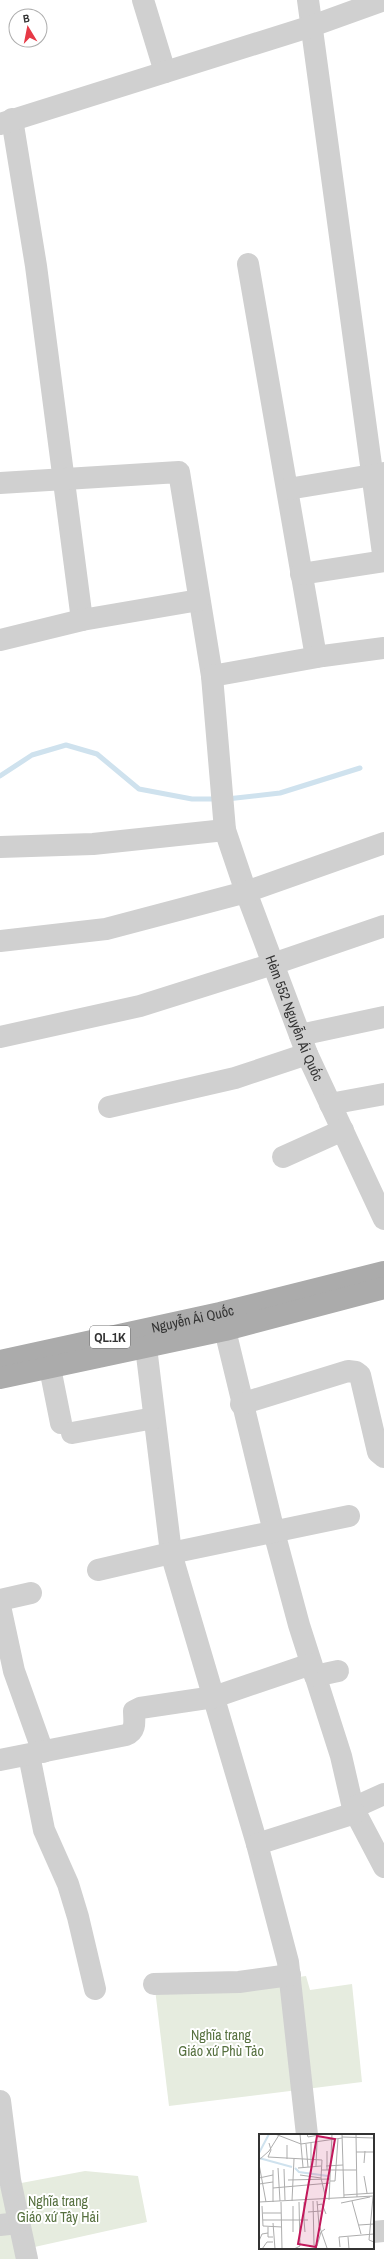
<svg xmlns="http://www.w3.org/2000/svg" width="384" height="2259" font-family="'Archivo Narrow',sans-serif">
  <rect width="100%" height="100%" fill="#fff"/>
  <path fill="#e6ecdf" d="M306,1976L310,1990L352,1984L362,2082L169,2106L155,1989L238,1985Z
    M85,2171L138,2176L147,2222L30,2248L16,2184Z
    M6,2186L21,2259H0V2187Z"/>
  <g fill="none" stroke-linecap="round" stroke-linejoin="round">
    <path stroke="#cfe2ee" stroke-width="5" d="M0,776L32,755L66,745L97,754L139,789L192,799H217
      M227,799L280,793L360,768"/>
    <g stroke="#d0d0d0" stroke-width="22">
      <path d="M143,0L165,72"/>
      <path d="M308,0L384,561"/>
      <path d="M12,119L36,266L82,620"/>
      <path d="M0,124L312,26L384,0"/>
      <path d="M248,264L316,657"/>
      <path id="s1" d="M0,483L179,472L212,676L225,830L246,892L307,1054L384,1219"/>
      <path d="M288,489L384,473"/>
      <path d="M301,574L384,561"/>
      <path d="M0,640L82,620L199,600"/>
      <path d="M212,676L323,656L384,648"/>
      <path d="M0,847L93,844L225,830"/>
      <path d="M0,941L106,929L246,892L384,843"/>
      <path d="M300,1035L384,1017"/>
      <path d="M0,1037L140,1006L273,964L384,926"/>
      <path d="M330,1104L384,1094"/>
      <path d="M109,1107L235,1078L307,1054"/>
      <path d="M283,1157L343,1130"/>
      <path d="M225,1330L274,1532L299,1625L341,1756L353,1808L384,1867"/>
      <path d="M146,1347L171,1553L257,1844L288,1962L307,2135"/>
      <path d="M50,1368L61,1423"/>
      <path d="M241,1404L348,1371L356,1372L360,1375L378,1452L384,1457"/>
      <path d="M72,1433L154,1418"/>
      <path d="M98,1570L171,1553L349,1516"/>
      <path d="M0,1600L31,1593"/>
      <path d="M0,1606L14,1671L43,1752"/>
      <path d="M315,1676L338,1671"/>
      <path d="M29,1755L44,1830L68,1884L78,1917L95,1989"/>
      <path d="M0,1760L126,1735C137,1731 134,1720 134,1711L140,1708L214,1697L311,1664"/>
      <path d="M353,1808L384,1794"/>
      <path d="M257,1844L355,1813"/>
      <path d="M154,1984L239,1982L290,1975"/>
      <path d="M0,2101L10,2180L27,2259"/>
      <path d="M0,2225L18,2223"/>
      <path d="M373,2232L384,2231"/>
    </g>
    <g stroke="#ababab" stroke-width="22">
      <path id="s2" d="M0,1361L220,1313L384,1272"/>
      <path d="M0,1378L225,1330L384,1288"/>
    </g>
  </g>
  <g text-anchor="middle" stroke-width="4" stroke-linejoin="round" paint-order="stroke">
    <rect fill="#fff" stroke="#707070" stroke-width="1" x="90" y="1326" width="40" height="22" rx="3"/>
    <g font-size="13" font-weight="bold" fill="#333">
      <text x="110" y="1342">QL.1K</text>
    </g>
    <g font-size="14" fill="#333" stroke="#fff">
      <text dy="5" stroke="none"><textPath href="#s1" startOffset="741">Hẻm 552 Nguyễn Ái Quốc</textPath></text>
      <text dy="5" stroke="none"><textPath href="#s2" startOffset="197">Nguyễn Ái Quốc</textPath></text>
    </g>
    <g font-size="14" fill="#56703f" stroke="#fff">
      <text x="221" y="2040">Nghĩa trang<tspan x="221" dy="16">Giáo xứ Phù Tảo</tspan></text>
      <text x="58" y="2206">Nghĩa trang<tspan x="58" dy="16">Giáo xứ Tây Hải</tspan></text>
    </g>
  </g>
  <g transform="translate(259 2134)">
    <rect width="115" height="115" fill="#fff"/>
    <path fill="none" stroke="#cfe2ee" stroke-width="2" d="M0,19L10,0M0,24L33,33M36,34L40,38L69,42"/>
    <path fill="none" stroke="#adadad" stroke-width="1" d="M16,0L42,10L83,4M41,0L44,33M48,0L49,3L60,1M83,0L85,64M97,0L98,63M83,3L115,4M10,9L12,16L9,23L63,26L62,44L67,65M52,9V33M47,10L49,33M97,18H114M28,25V11M0,26L10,17L20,1M105,29L106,17M0,30L7,68M57,32L58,8M67,32L84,31M19,34L21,67M39,34L62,32M25,35L26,66M14,36V68M62,36H97M68,36V17M41,41L62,44M105,42L108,59M0,44L14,41M29,46L71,45M71,47H76L79,5M0,50L14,48M14,54L71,49M85,61L115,59M114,63L110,106L115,108M70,66L73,0M33,67L35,25M54,67L55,111L58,112L62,98L66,95M58,67L60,91L68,114M93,67L102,100M0,68L115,62M22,68L23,115M45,68V86M82,69L111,63M58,71L63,70L67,80M3,72L4,92L23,93M34,72V98M0,76V91M49,78L62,77M4,79H22M4,86H49M45,86L46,98M14,89L16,115M100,91L115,90M9,93V103H14M89,103L90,115M0,107L3,100L9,99M81,113L80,103L115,100M3,115L8,108H14M35,115L41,112L40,68"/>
    <path fill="#c2185b" fill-opacity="0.15" stroke="#c2185b" stroke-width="2" d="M58,2L76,5L57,113L39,110Z"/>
    <rect width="115" height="115" fill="none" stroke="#333" stroke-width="2"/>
  </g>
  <g transform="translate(28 28) rotate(350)"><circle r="19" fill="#ffffff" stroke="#adadad"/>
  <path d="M0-3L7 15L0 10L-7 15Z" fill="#e63946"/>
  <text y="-6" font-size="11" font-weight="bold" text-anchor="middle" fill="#333333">B</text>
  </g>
</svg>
